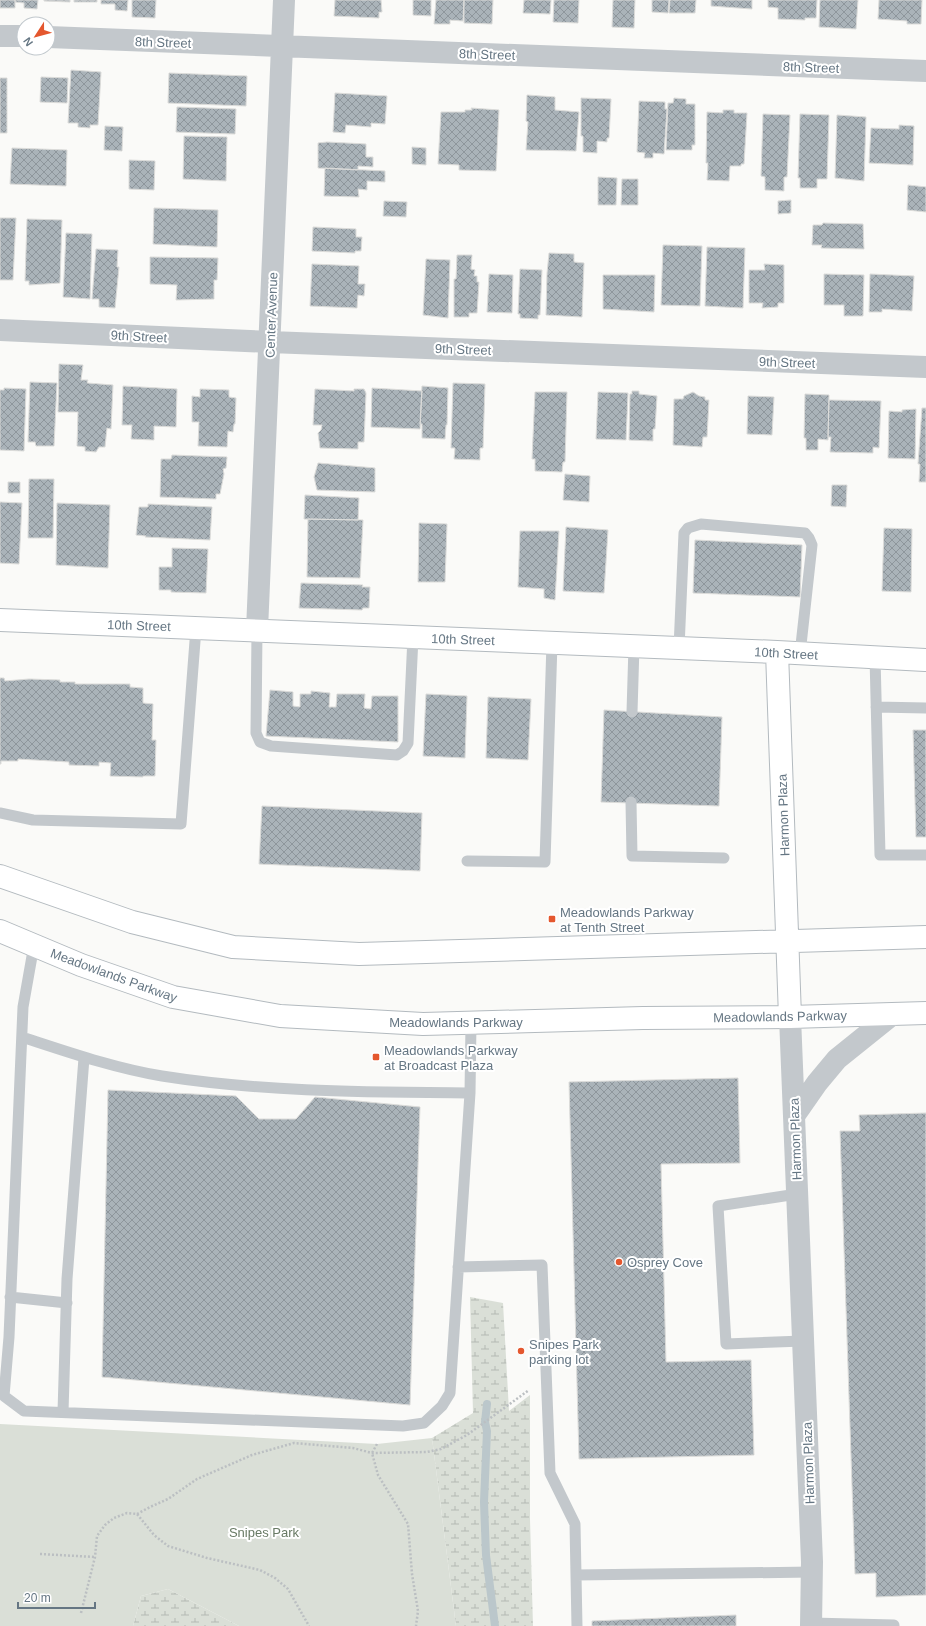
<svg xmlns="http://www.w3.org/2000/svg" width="926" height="1626" font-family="Arial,sans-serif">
  <defs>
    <pattern id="wetland-marsh" width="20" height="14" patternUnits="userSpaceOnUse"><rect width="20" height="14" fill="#dadfd7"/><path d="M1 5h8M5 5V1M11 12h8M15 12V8" fill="none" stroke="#b4b9b4"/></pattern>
    <pattern id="building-cross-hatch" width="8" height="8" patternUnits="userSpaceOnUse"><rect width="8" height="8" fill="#aab3b9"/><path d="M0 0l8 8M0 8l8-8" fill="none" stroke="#8e969c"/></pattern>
  </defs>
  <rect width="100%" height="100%" fill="#fafaf8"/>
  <path fill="url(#wetland-marsh)" d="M470,1297L503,1303L509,1411L530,1395V1519L533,1626H456L432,1438L473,1413Z
    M168,1589L239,1626H133L141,1596Z"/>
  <path fill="#dadfd7" d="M0,1424L377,1444L432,1438L456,1626H239L168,1589L141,1596L133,1626H0Z"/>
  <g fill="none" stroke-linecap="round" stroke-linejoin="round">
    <path stroke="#bbc7cb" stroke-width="8" d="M487,1404L485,1422L487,1431L484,1502L486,1555L495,1626"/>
  </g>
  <path fill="url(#building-cross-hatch)" stroke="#dcdcda" d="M0,0H15V8H0Z
    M15,0H38L37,9L24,8V3L15,2Z
    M44,0H70V2L44,1Z
    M74,0H97V2H74Z
    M101,0H128L127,11L115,10V4H101Z
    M132,0H156L155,18L132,17Z
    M335,0H381L382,12H379V18L334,16Z
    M413,0H431V16L413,15Z
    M436,0H464L463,21L450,20V24H434Z
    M464,0H493L492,24L464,23Z
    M524,0H551L550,14L523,13Z
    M554,0H579L578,23L553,22Z
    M613,0H635L634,28L612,27Z
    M652,0H669L668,13L652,12Z
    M670,0H696L695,13H669Z
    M711,0H752V9L711,6Z
    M768,0H817L816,18H805V20L778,19V8L768,7Z
    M820,0H858L856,29L819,27Z
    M879,0H922L921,24H907V21L878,19Z
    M71,70L101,72L98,125H90V128L78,127V123H68Z
    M169,73L247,76L246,106L168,103Z
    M41,77L68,78L67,103L40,102Z
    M0,78H7V133H0Z
    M335,93L387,96L385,124L371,123V127L346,125L345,133L333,132Z
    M527,95L555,97V110L579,112L576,151L526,150L528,122L526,121Z
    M581,98L611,99L609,138H607V142L597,141V153L583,152V136H581Z
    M674,98L686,99V104H695V145H692V150H666L668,103H673Z
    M639,101L665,102V109H667L664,154L653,153V158H644L645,153L637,152Z
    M177,107L236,109L235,134L176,132Z
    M471,108L499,110L496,171L459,170V165L438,164L441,112H465V110H472Z
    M723,110H734V113H747L744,164H741V166H730L729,181L707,180L708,163H706L707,112L723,113Z
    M763,114L790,115L787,177H784V191L765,190V177L761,176Z
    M800,114L829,115L827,179H817V188H800V178H798Z
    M837,115L866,117L864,181L835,178Z
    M899,125L914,126L913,165L869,163L871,128L899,129Z
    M105,126L123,127L122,151L104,150Z
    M184,136L227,137L226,181L183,179Z
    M327,142L366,144V157H373V167L358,166V170L318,168V143Z
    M412,147L426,148V165L412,164Z
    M12,148L67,150L66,186L10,184Z
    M129,160L155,161L154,190L129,189Z
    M325,168L385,171V182L367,181V190L358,189L359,197L324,196Z
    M598,177L617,178L616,205H598Z
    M622,179H638V205H621Z
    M908,185L926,187V212L907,210Z
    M791,200V213L778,214V201Z
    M384,201L407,202L406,217L383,216Z
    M154,208L218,210L217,247L153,244Z
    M0,218H16L13,280H0Z
    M27,219L62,220L60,283L29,285V281H25Z
    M823,223L863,224L864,249L821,248L822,245H812L813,225H822Z
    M313,227L356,229V237H362L361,251H355V253L312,251Z
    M66,233L92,234L90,299L63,297Z
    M663,245L702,246L700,306L661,305Z
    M707,247L745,248L743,308L705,306Z
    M96,249L118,250L117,267H119L115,308L99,307V299H92Z
    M549,253L574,254V262L584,263L582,317L546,315L547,273Z
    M457,255H472L471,269L475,270L474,276H477V282H479L477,313H469V317H454V279H456Z
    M150,257L218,258L217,280H214V299L176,300L177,285L150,284Z
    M426,259L450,260L448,318L423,315Z
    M312,264L359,266L358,284H365L364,296L358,295L357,308L310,306Z
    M764,264L784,265V303H778V307L762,308L763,303H749V270H765Z
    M520,269L542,270L540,315H538V319L520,318V314H518Z
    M489,274L513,275L512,313L487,312Z
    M824,274L864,275L863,316H844V305H824Z
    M870,274L914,276L912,311L882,309V312H869Z
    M603,275H655L654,312L603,309Z
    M59,364L83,365L81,380H88L87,383L113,385L111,429L107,428L105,447H99L96,452L85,451V447L77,446L78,412H58Z
    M30,382L57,383L54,446H36L35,442H28Z
    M453,383L485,384L483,448H480V460L454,459L455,448H451Z
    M123,386L177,389L176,427L154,426V440L131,439L132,425H122Z
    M422,386L448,388L447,425H446L445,439L422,438V424H420Z
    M4,388L26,389L24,451L0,450V390H4Z
    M372,388L422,391L420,429L371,427Z
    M200,389L229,390V397L236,398L235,424H234L233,432L228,431L227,447L198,446L199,422H192V396L200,397Z
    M315,389L354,391V389H364L366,393L364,442H358V449L320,448L318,433L321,430L322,425H313Z
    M632,391H639V394L657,396L655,429H653V441L629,440L630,394H632Z
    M535,392H567L565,462H563L562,472L535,471V459H532Z
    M598,392L628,393L626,440L596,439Z
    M693,392L699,396L705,397V400H709L707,437H703L702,447L673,445L674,399H683L684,396Z
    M805,394L829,395L828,440L818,439V450H806V438H804Z
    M748,396L774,397L772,435L747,434Z
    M829,400L881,401L879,448L873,447V453L830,452L831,437H828Z
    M922,408H926V482H919L920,464H918Z
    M916,409L915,459L888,458L889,411L902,412V410Z
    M172,455L227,457L226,468L223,469L224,474L220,494H216V499L160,497L161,459H171Z
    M318,463L375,468V492L317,490L314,477Z
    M565,474L590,476L589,502L563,500Z
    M29,479H54L53,538H28Z
    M8,482H20V493H8Z
    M832,485H847L846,507L831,506Z
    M305,495L359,498L358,520L304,519Z
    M0,502L22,503L19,564L0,563Z
    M57,503L110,505L108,568L56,565Z
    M148,504L212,507L210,540L145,537L146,536L136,535L139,507H148Z
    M308,519L363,520L360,578L307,577Z
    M419,523L447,524L445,582H418Z
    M566,527L608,530L604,593L563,591Z
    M884,528L912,529L911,592L882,591Z
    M520,531H559L555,600L544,598V589L518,587Z
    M695,540L802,545L800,597L693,593Z
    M172,548L208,549L206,593L171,592V590H159V567H172Z
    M301,583L363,585L362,587H370L369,608H363L362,610L299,608Z
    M0,678H4L5,681L29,679L60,680V682H75V684H130V687L143,688V703L153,704L152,740H156L155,776H143V777L110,776L111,763L99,762V766L69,765V762L18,759V761H1V764H0Z
    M270,690L293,692V706L300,707V694H311V691L330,693L329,707H336L337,694H365L364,708L371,709L372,696H398V742L266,736Z
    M426,694L467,696L465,758L423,756Z
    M488,697L531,699L528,760L486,758Z
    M604,710L722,717L719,806L601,802Z
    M913,730H926V837H916Z
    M262,806L422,813L420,871L259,864Z
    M738,1078L740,1163L661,1164L666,1362L751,1360L754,1455L579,1459L569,1082Z
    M108,1090L236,1096L259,1119H296L315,1097L420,1107L410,1405L102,1377Z
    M926,1113V1595L876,1597V1573L855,1574L840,1131H860L859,1115Z
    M736,1615V1626H592V1621Z"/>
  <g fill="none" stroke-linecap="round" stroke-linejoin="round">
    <defs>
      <path id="secondary" d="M0,620L777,652L925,660
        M777,652L790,1017
        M0,876L132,922L233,947L359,954L926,937
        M0,931L81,965L173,997L280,1016L423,1024L643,1018L790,1017L926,1013"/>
    </defs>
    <use href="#secondary" stroke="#b3babf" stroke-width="24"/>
    <path stroke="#bbbfc2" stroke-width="2.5" stroke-dasharray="2 2" stroke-linecap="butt" d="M377,1444L372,1453L378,1475L408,1524L412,1574L418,1611L416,1626
      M137,1514L150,1507L168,1499L197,1479L252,1455L294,1443L353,1448L372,1453L427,1452L441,1449L467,1435L529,1390
      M40,1554L95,1557
      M81,1613L95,1557L97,1536L105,1525L114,1518L127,1513L137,1514L154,1535L168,1546L207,1558L260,1570L275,1578L288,1589L309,1626"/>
    <path stroke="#c3c8cc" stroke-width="11" d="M257,630L256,733L260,742L271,746L397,755L403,751L408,743L413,637
      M679,648L684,533L688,528L701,524L805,533L809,538L812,545L800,654
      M875,657L880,855H926
      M876,707L926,708
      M632,712L634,646
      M631,802L632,856L724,858
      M0,813L33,820L181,824L196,628
      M467,861L545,862L552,643
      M34,945L23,1007L9,1337L4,1396L24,1411L403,1426L424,1423L442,1406L450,1393L470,1093L471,1023
      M22,1037C68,1052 114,1068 162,1076C263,1092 367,1092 470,1093
      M797,1194L718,1206L726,1344L803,1341
      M458,1267L542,1265L550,1473L575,1524L577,1626
      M10,1297L67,1303
      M63,1412L67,1279L84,1058
      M576,1575L812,1572
      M811,1623L894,1625V1626"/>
    <path stroke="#c3c8cc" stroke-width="22" d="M0,36H24
      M48,37L926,71
      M0,330L270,342L926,367
      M257,630L284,0
      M790,1017L812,1562L811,1626
      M794,1116L817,1083L837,1059L893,1014"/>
    <use href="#secondary" stroke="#fff" stroke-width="22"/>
  </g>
  <g fill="#e4572e" stroke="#fff" stroke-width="1.5">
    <rect x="548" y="915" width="8" height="8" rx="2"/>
    <rect x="372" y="1053" width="8" height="8" rx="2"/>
    <circle cx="619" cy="1262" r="4"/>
    <circle cx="521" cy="1351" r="4"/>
  </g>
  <g text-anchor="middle" stroke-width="4" stroke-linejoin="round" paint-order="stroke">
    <g font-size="13" fill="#657683" stroke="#fff">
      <text transform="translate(163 42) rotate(2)" y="5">8th Street</text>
      <text transform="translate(487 54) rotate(2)" y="5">8th Street</text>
      <text transform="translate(811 67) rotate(2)" y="5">8th Street</text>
      <text transform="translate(271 315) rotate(-88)" y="5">Center Avenue</text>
      <text transform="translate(139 336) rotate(3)" y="5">9th Street</text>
      <text transform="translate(463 349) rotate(2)" y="5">9th Street</text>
      <text transform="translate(787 362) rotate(2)" y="5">9th Street</text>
      <text transform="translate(139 625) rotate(2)" y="5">10th Street</text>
      <text transform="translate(463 639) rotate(2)" y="5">10th Street</text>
      <text transform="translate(786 653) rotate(3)" y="5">10th Street</text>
      <text transform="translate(783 815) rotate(-92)" y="5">Harmon Plaza</text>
      <text transform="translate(114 975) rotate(20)" y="5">Meadowlands Parkway</text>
      <text transform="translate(780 1016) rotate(-1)" y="5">Meadowlands Parkway</text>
      <text x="456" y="1027">Meadowlands Parkway</text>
      <text transform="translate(795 1139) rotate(-92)" y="5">Harmon Plaza</text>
      <text transform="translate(808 1463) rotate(-92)" y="5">Harmon Plaza</text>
    </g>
    <g font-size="13" fill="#657683" stroke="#fff" text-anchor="start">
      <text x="560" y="917">Meadowlands Parkway<tspan x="560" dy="15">at Tenth Street</tspan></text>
      <text x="384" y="1055">Meadowlands Parkway<tspan x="384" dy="15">at Broadcast Plaza</tspan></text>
      <text x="627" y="1267">Osprey Cove</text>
      <text x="529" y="1349">Snipes Park<tspan x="529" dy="15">parking lot</tspan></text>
    </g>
    <g font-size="13" fill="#687a64" stroke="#fff">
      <text x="264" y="1537">Snipes Park</text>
    </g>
  </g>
  <g transform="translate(36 36) rotate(234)"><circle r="19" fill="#ffffff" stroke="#c1c8cd"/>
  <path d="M0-3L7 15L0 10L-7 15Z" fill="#e4572e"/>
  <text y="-6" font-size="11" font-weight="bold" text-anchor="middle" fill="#657683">N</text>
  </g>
  <path d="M18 1602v6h77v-6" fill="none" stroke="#657683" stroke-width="2"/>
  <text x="24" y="1602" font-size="12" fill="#657683" stroke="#ffffff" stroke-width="3" paint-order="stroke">20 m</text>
</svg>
